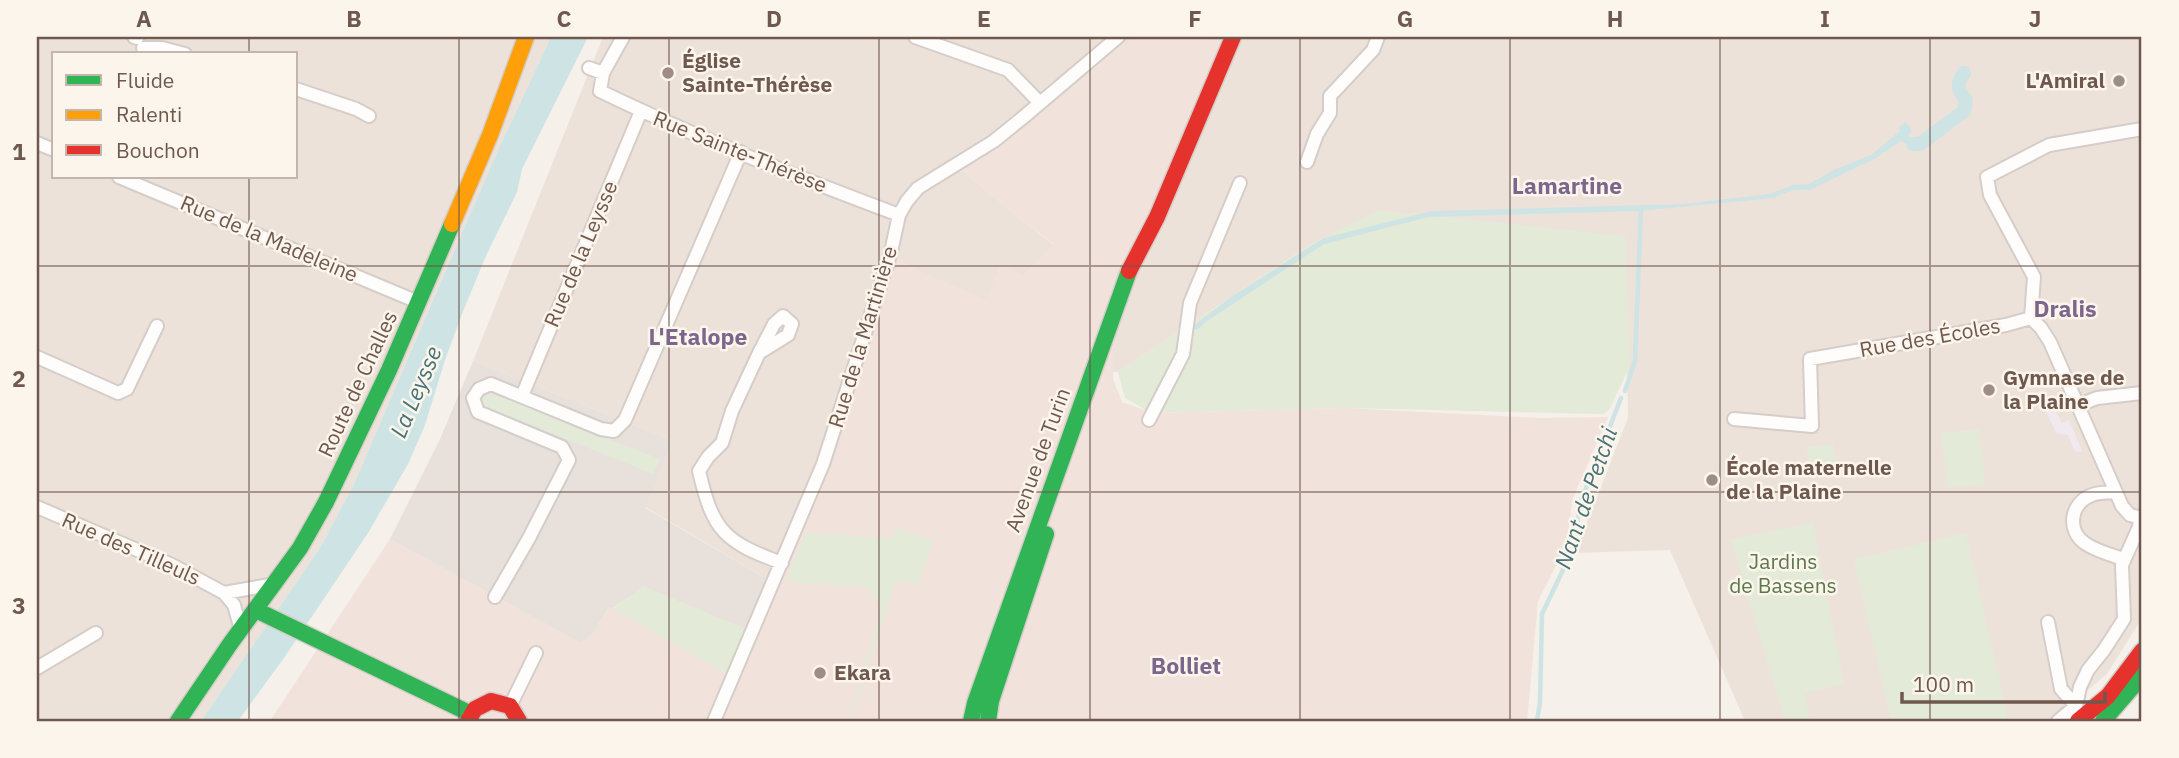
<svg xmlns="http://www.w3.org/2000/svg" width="2179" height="758" font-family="'IBM Plex Sans',sans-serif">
  <rect width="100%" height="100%" fill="#f5f0ea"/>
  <path fill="#ede2d9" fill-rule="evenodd" d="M37,37H551L494,159L354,484L320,548L201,721H37ZM54,54H296V177H54Z
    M603,37H1131L1027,127L999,148L962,170L1024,222L1054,245L1024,275L986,300L941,282L901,262L866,333L774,583L645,507L673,441L473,361Z
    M1213,37H2142V618L2107,674L2051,721H1745L1670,550L1575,553L1628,418L1625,236L1311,244L1118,372H1113V333L1227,51Z"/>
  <path fill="#f2e2dc" d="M1131,37H1213L1227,51L1113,333V379L1122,402L1152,413L1346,408L1543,418L1608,417L1573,498L1566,546L1538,601L1527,721H270L390,539L581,643L593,633L610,606L734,678L807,505L891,252L898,256L901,262L915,269L986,300L1001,264L1024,275L1054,244L1024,222L962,170L999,148L1027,127Z"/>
  <path fill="#e7e0db" d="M473,361L673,441L645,508L774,583L753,632L643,587L613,608L609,607L593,633L581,643L390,539L440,439Z"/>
  <path fill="#f1e9f0" d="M2057,397L2063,408L2056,411L2062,423L2069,420L2082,451L2075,452L2068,435L2057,434L2045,410L2050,400Z"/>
  <path fill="#e3ead7" d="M1379,210L1625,236L1630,366L1609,410L1603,414L1346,408L1151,413L1125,398L1118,372L1311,244Z
    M489,392L660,459L653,474L484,406L478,401L480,394Z
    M1979,429L1985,484L1948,488L1941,433Z
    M1833,444L1838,473L1809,478L1807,447Z
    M1813,523L1844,684L1804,693L1809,721H1785L1731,539Z
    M895,528L933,541L918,585L896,582L850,721H848L882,609L867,587L797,583L786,580L805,533L892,538Z
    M1966,533L2008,719L1891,721L1854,559Z
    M643,586L753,632L734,678L613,609Z"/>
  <path fill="#cee3e3" d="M551,37H588L522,169L517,192L485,258L462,314L445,360L425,425L408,464L368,533L284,658L238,721H201L320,548L354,484L494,159Z
    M1905,122L1912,130L1908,136L1916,143L1930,134V139L1921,146L1913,147L1901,141L1876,158L1810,190H1792L1773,198L1639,211L1428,217L1324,244L1207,321L1197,330L1192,327L1231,297L1324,238L1432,211L1683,204L1770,194L1793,185L1809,184L1836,169L1871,155L1900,131L1899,128Z"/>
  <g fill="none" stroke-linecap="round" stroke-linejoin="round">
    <path stroke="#cee3e3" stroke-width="4.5" d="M1625,391L1635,361L1641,208
      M1537,721L1540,702L1542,614L1572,551L1581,501L1621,398"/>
    <path stroke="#cee3e3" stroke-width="14" d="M1913,144H1920L1964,111L1966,100C1957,90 1956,84 1964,73"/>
    <defs>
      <path id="street" d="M134,37L137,38
        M623,37L603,73L600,91C697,138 798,177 899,215
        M915,37L1008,70L1040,103
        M143,48H162L185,54
        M589,68L603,73
        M296,89L356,109L369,116
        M37,143L54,150
        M1307,162L1317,134L1330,113V96L1373,50L1378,37
        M119,177L418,302
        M2031,318L2034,277L1990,195L1987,177L2049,145L2142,129
        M759,353L774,324L783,316L792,324L788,335L759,353L732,411L722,443L708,457L699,471C713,532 725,542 782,563
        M37,357L118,393L127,389L157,326
        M522,396L641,111
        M2079,405L2097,398L2142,393
        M1734,419L1812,426L1810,359L2006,325L2031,318L2041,328L2050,342L2122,506L2130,515L2142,518
        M1149,420L1183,354L1190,303L1240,183
        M2115,492C2108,493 2099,492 2092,495C2070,503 2066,531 2086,544C2097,551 2111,555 2123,559
        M37,507L172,565L224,593L234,605L241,630
        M224,593L275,584
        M495,597L529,538L569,460L562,447L478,412L473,398L479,389L491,384L601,429L614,431L625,420L741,152
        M2048,622L2061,689L2076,706
        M37,668L96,633
        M510,706L536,653
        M714,721L823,464L891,252L899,215L907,201L918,188L994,141L1026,115L1118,37
        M2058,721L2076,706L2080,687L2088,670L2104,650L2124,619L2122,565L2139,527L2140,518"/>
      <path id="fast" d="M256,610L471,714
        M178,721L230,644L300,548L326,502L389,370L452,224
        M971,721L975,703L1129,271
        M988,721L991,701L1046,534
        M2103,721L2142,676"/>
      <path id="slow" d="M452,224L490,135L526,37"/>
      <path id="jam" d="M1129,271L1157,217L1233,37
        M468,721L475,709L491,701L510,706L519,721
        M2078,721L2108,696L2142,651"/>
    </defs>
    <use href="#street" stroke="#d4cdc9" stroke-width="16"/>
    <use href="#fast" stroke="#d4cdc7" stroke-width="19"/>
    <use href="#slow" stroke="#d4cdc7" stroke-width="19"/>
    <use href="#jam" stroke="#d4cdc7" stroke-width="19"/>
    <use href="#street" stroke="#fefdfc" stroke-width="12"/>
    <use href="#fast" stroke="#30b455" stroke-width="16"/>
    <use href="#slow" stroke="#ff9f0a" stroke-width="16"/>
    <use href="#jam" stroke="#e5322d" stroke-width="16"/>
  </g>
  <path fill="none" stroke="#6f584e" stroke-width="2" stroke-opacity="0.55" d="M249,37V54M459,37V721M669,37V721M879,37V721M1090,37V721M1300,37V721M1510,37V721M1720,37V721M1930,37V721M249,177V721M37,266H2142M37,492H2142"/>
  <g fill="#9e8d85" stroke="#fcf5ec" stroke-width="2.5">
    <circle cx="668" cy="73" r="7"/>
    <circle cx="2119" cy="81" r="7"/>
    <circle cx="1989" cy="390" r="7"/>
    <circle cx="1712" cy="480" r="7"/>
    <circle cx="820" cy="673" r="7"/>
  </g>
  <g text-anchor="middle" stroke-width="5" stroke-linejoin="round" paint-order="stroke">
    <g font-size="21" font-weight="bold" fill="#6f584e" stroke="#fcf5ec" text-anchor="start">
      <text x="682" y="68">Église<tspan x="682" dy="24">Sainte-Thérèse</tspan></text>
      <text x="2105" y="88" text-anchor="end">L'Amiral</text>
      <text x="2003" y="385">Gymnase de<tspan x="2003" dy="24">la Plaine</tspan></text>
      <text x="1726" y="475">École maternelle<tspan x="1726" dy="24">de la Plaine</tspan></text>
      <text x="834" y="680">Ekara</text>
    </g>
    <g font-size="21" fill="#6f584e" stroke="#fcf5ec">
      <text transform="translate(740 152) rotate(22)" y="7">Rue Sainte-Thérèse</text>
      <text transform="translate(269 239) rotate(23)" y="7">Rue de la Madeleine</text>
      <text transform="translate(581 254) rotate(-67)" y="7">Rue de la Leysse</text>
      <text transform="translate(863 337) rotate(-73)" y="7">Rue de la Martinière</text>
      <text transform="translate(1930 338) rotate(-10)" y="7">Rue des Écoles</text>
      <text transform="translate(358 384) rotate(-65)" y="7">Route de Challes</text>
      <text transform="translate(1038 460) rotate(-70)" y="7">Avenue de Turin</text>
      <text transform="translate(131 549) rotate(24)" y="7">Rue des Tilleuls</text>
    </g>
    <g font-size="21" fill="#5b794b" stroke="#fcf5ec">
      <text x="1783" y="569">Jardins<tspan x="1783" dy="24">de Bassens</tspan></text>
    </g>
    <g font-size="23" font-weight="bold" fill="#7c668c" stroke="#fcf5ec">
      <text x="1567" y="194">Lamartine</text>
      <text x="2065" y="317">Dralis</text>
      <text x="698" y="345">L'Etalope</text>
      <text x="1186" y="674">Bolliet</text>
    </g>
    <g font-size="23" font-style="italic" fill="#477379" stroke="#fcf5ec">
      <text transform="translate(416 392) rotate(-67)" y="8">La Leysse</text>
      <text transform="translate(1586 498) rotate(-71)" y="8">Nant de Petchi</text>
    </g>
  </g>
  <rect width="2179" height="758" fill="none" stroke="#fcf5ec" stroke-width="77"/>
  <rect x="52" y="52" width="245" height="126" fill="#fcf5ec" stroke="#c4b6ad" stroke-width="2"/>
  <rect x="66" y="75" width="35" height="10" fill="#30b455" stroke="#c4b6ad" stroke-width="2"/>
  <text x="116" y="88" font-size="21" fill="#6f584e">Fluide</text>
  <rect x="66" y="110" width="35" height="10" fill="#ff9f0a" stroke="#c4b6ad" stroke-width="2"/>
  <text x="116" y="122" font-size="21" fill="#6f584e">Ralenti</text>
  <rect x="66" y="145" width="35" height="10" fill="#e5322d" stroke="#c4b6ad" stroke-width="2"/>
  <text x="116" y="158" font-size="21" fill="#6f584e">Bouchon</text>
  <path d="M1902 692v10h203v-10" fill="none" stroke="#6f584e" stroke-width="3.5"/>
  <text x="1913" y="692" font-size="21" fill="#6f584e" stroke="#fcf5ec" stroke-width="5" paint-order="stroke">100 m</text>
  <rect x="38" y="38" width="2102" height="682" fill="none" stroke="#6f584e" stroke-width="2.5"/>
  <g font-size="23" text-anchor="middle" font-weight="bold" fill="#6f584e">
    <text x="144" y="27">A</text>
    <text x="354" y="27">B</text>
    <text x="564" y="27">C</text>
    <text x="774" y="27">D</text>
    <text x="984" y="27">E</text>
    <text x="1195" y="27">F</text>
    <text x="1405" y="27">G</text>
    <text x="1615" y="27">H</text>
    <text x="1825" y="27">I</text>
    <text x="2035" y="27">J</text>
    <text x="19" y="160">1</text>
    <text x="19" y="387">2</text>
    <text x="19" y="614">3</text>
  </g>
</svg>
